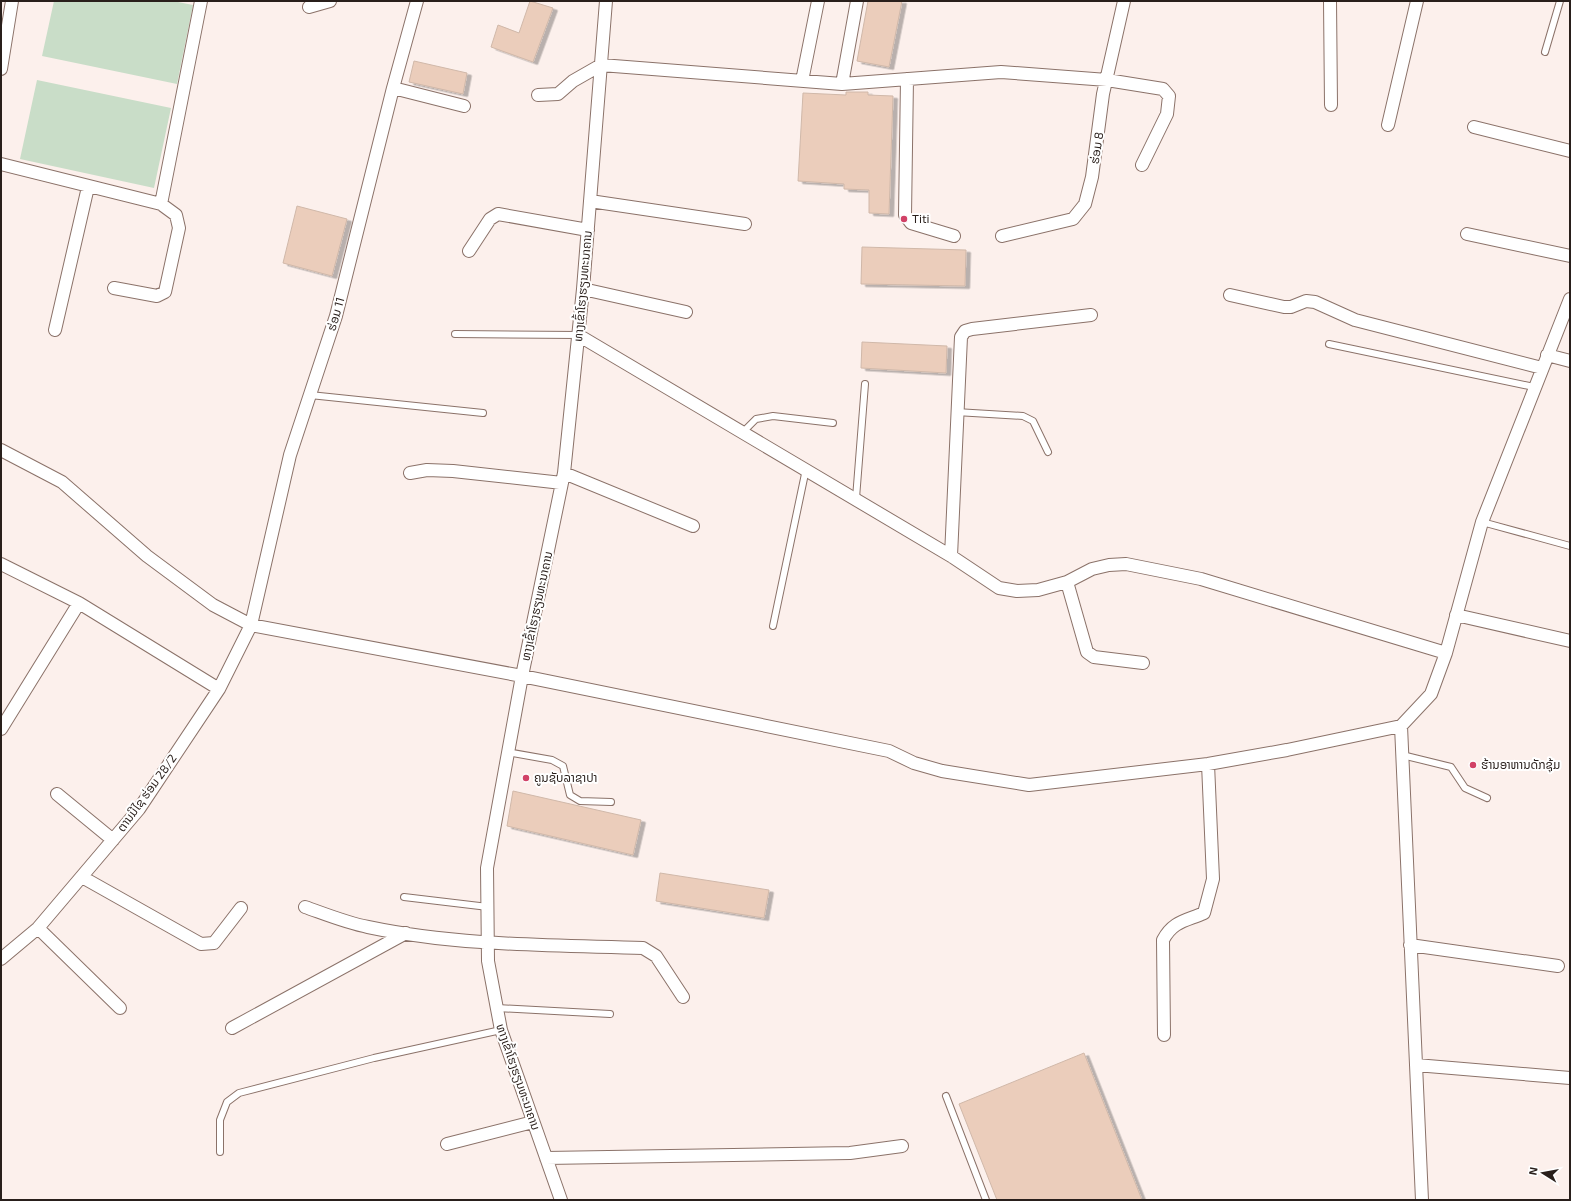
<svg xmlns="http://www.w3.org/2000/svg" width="1571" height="1201" font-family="'Exo 2','Noto Sans Lao',sans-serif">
  <defs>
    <filter id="shadow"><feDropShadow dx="4.5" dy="2.5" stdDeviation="0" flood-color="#0004"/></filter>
  </defs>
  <rect width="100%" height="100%" fill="#fcf0ec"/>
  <path fill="#c9ddc8" d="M54,1H173L193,5L177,84L42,56Z
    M37,80L171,108L154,188L20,159Z"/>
  <path fill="#ebcdbb" stroke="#d0b8a9" filter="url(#shadow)" d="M530,1L553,8L533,62L491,47L498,25L519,33Z
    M868,1H902L889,67L857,61Z
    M414,61L467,73L463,94L409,82Z
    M846,92H868V95L893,96L889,214L869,213V190L844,189V184L798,181L803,93L846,95Z
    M297,206L347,219L332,276L283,263Z
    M862,247L966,250L965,286L861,284Z
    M862,342L947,346L946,373L861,368Z
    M513,791L641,820L633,855L507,826Z
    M660,873L769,890L764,918L656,901Z
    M1084,1053L1142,1200H997L959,1104Z"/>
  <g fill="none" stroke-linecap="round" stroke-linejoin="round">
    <defs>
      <path id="lane" d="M1545,52L1560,1
        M455,334L578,335
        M1329,344L1534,387
        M310,395L483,413
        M956,412L1023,416L1033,421L1048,452
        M744,431L756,419L773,416L833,423
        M856,498L865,384
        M1482,522L1570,546
        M773,626L806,469
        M507,752L552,760L563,766L570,795L580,801L611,802
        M1402,755L1451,767L1465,788L1487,798
        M404,897L488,907
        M497,1008L610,1014
        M946,1096L986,1200
        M220,1152V1120L227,1102L239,1093L374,1058L501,1030"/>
      <path id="street" d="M1330,1L1331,105
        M309,7L330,1
        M1,69L12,1
        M907,79L905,215L911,223L954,236
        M802,81L818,1
        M842,84L857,1
        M393,88L464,106
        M538,95L558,94L573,81L601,65L842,84L1001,72L1107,80L1163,89L1169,96L1167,114L1142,165
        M1388,125L1417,1
        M1474,127L1570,151
        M1,164L161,204L201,1
        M590,201L745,224
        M1467,234L1570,256
        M1002,236L1073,219L1085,204L1092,177L1103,94L1124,1
        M469,251L490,219L498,214L588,230
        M114,288L157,296L165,292L179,228L176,215L161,204
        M583,289L686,312
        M1230,295L1284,307H1291L1306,301L1315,302L1355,320L1542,368
        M55,330L88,187
        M578,335L951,556L999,588L1017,591L1038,590L1067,582L1092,569L1109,565L1126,564L1201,579L1446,653
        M1547,355L1570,361
        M1,450L62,482L147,556L213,605L251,625L522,676L889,751L914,763L942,771L1029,785L1208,764L1287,750L1401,726
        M410,473L427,470L453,471L562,483
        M564,473L693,526
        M951,556L961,337L965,331L972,329L1091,315
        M1,564L79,603L219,689
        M1067,582L1087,652L1094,657L1143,663
        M1456,615L1570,641
        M1,729L79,603
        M57,794L113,840
        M82,877L201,944L214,943L241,908
        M305,907C325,914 347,923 368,927C458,946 551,945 643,948L656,956L683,997
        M38,928L120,1008
        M1410,945L1558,966
        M1,959L38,928L139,809L219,689L251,625L290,455L336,316L393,88L417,1
        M232,1028L406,933
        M1164,1035L1163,940C1173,921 1186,921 1204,913L1213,879L1208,764
        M1416,1065L1570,1078
        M447,1144L533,1122
        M546,1158L850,1153L902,1146
        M561,1200L501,1030L488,961L487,868L522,676L564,473L583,289L606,1
        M1422,1200L1401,726L1431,694L1446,653L1482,522L1570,299"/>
    </defs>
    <use href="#lane" stroke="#8b7269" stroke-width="8"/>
    <use href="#street" stroke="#8b7269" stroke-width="14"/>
    <use href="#lane" stroke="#fff" stroke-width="6"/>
    <use href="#street" stroke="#fff" stroke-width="12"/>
  </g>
  <g fill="#d14267" stroke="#fff" stroke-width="1.5">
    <circle cx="904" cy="219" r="4"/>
    <circle cx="1473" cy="765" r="4"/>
    <circle cx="526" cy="778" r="4"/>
  </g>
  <g text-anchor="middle" stroke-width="4" stroke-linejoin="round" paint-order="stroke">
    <g font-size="12" fill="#291f1b" stroke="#fff">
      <text transform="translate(1097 148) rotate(-81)" y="4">ຮ່ອມ 8</text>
      <text transform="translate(583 286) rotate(-85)" y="4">ທາງເຂົ້າໂຮງຮຽນທະນາຄານ</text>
      <text transform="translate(336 314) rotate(-74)" y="4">ຮ່ອມ 11</text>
      <text transform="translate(537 606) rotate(-78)" y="4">ທາງເຂົ້າໂຮງຮຽນທະນາຄານ</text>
      <text transform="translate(147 793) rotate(-54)" y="4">ຕານມີໄຊ ຮ່ອມ 28/2</text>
      <text transform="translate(518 1077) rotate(71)" y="4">ທາງເຂົ້າໂຮງຮຽນທະນາຄານ</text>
    </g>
    <g font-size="12" fill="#291f1b" stroke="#fff" text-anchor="start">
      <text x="912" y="223">Titi</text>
      <text x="1481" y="769">ຮ້ານອາຫານດັກຊຸ້ມ</text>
      <text x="534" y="782">ຄູນຊັບລາຊາປາ</text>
    </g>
  </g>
  <rect width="1571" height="1201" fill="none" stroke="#291f1b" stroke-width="4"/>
  <g transform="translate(1543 1173) rotate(281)" stroke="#ffffff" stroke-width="3" paint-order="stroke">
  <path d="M0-3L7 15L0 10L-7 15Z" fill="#291f1b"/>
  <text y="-6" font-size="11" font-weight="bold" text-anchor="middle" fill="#291f1b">N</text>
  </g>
</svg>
